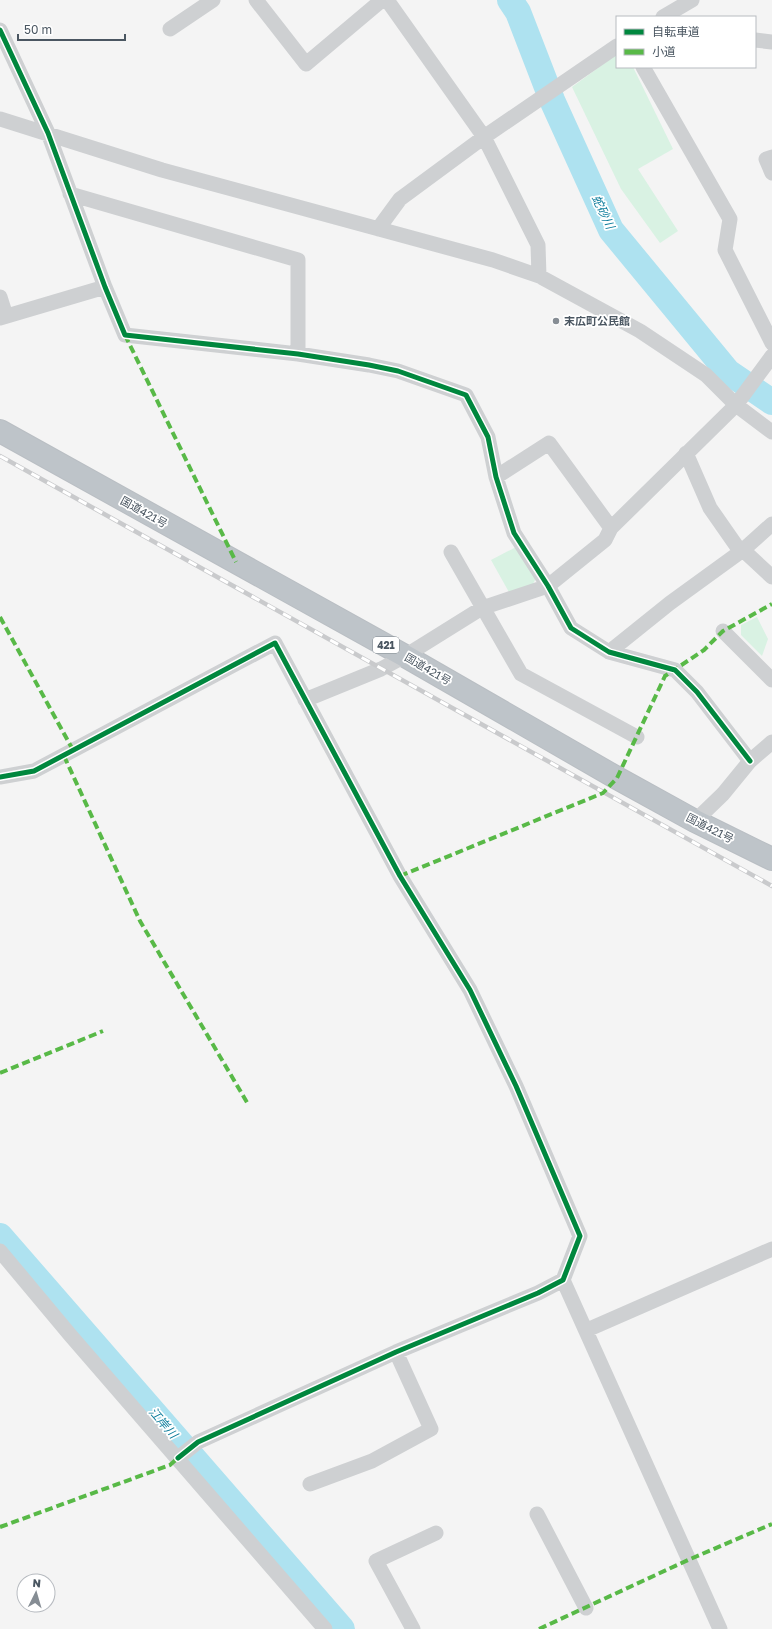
<svg xmlns="http://www.w3.org/2000/svg" width="772" height="1629" font-family="'Golos Text','Noto Sans JP',sans-serif">
  <rect width="100%" height="100%" fill="#f4f4f4"/>
  <path fill="#d9f2e3" d="M617,54V67H633L673,149L638,169L678,231L660,243L621,189L572,87Z
    M516,547L536,578L531,588L510,594L491,560Z
    M757,617L768,639L762,656L741,635V625Z"/>
  <g fill="none" stroke-linecap="round" stroke-linejoin="round">
    <path stroke="#aee2f0" stroke-width="26" d="M510,0L518,12L552,100L611,230L728,372L772,402
      M0,1236L342,1629"/>
    <defs>
      <path id="highway" d="M0,431L405,656L617,778L695,821L772,859"/>
    </defs>
    <use href="#highway" stroke="#b9bec3" stroke-width="24"/>
    <path stroke="#ced0d2" stroke-width="15" d="M256,0L306,64L382,0
      M387,0L484,137L538,245L539,276
      M663,17L692,0
      M170,29L213,0
      M0,30L48,133L105,287L125,335L298,354L369,365L398,371L466,395L488,437L496,477L514,533L548,586L571,628L609,652L675,670L697,692L750,761
      M755,40L772,42
      M643,67L730,219L725,250L772,343
      M0,119L162,170L493,260L539,276L640,331L706,375L736,405L772,432
      M772,157L766,159L772,173
      M70,194L298,260V354
      M378,229L400,199L484,137L617,46
      M0,297L6,316
      M0,318L105,287
      M686,453L710,508L740,551
      M496,477L549,443L611,528
      M743,550L772,577
      M451,552L521,674L637,737
      M723,631L772,680
      M609,652L670,603L743,550L772,524
      M305,700L381,669L405,656L482,608L548,586L605,540L611,528L736,405L772,356
      M0,777L34,771L275,643L400,876L470,990L516,1086L580,1236L563,1280L538,1293L396,1352L198,1442L178,1458
      M695,821L723,794L750,761L772,742
      M0,1251L71,1336L325,1629
      M563,1280L720,1629
      M587,1330L772,1249
      M310,1484L372,1461L431,1429L396,1352
      M537,1514L586,1608
      M413,1629L376,1561L436,1533"/>
    <use href="#highway" stroke="#bec4c9" stroke-width="22"/>
    <defs>
      <path id="rail" d="M0,456L772,886"/>
    </defs>
    <use href="#rail" stroke="#c9cacc" stroke-width="4.5"/>
    <use href="#rail" stroke="#fff" stroke-width="3" stroke-dasharray="9" stroke-linecap="butt"/>
    <path stroke="#58b947" stroke-width="4" stroke-dasharray="8 4" stroke-linecap="butt" d="M125,335L236,562
      M0,617L73,750
      M64,756L140,921L248,1104
      M400,876L603,793L617,778L665,676L704,650L723,631L772,604
      M0,1073L103,1031
      M0,1527L170,1465L178,1458
      M539,1629L688,1560L772,1524"/>
    <defs>
      <path id="cycleway" d="M0,30L48,133L105,287L125,335L298,354L369,365L398,371L466,395L488,437L496,477L514,533L548,586L571,628L609,652L675,670L697,692L750,761
        M0,777L34,771L275,643L400,876L470,990L516,1086L580,1236L563,1280L538,1293L396,1352L198,1442L178,1458"/>
    </defs>
    <use href="#cycleway" stroke="#fff" stroke-width="8"/>
    <use href="#cycleway" stroke="#00873e" stroke-width="5"/>
  </g>
  <circle fill="#868d94" stroke="#fff" stroke-width="1.5" cx="556" cy="321" r="4"/>
  <g text-anchor="middle" stroke-width="3.5" stroke-linejoin="round" paint-order="stroke">
    <rect fill="#fff" stroke="#808990" stroke-width="1" x="373" y="637" width="26" height="16" rx="3"/>
    <g font-size="10" font-weight="bold" fill="#4a5661">
      <text x="386" y="649">421</text>
    </g>
    <g font-size="11" font-weight="bold" fill="#4a5661" stroke="#fff" text-anchor="start">
      <text x="564" y="325">末広町公民館</text>
    </g>
    <g font-size="11" fill="#4a5661" stroke="#fff">
      <text transform="translate(144 512) rotate(29)" y="4">国道421号</text>
      <text transform="translate(428 669) rotate(30)" y="4">国道421号</text>
      <text transform="translate(710 828) rotate(27)" y="4">国道421号</text>
    </g>
    <g font-size="12" font-style="italic" fill="#0c7c9b" stroke="#fff">
      <text transform="translate(603 212) rotate(64)" y="4">蛇砂川</text>
      <text transform="translate(163 1423) rotate(49)" y="4">江岸川</text>
    </g>
  </g>
  <rect x="616" y="16" width="140" height="52" fill="#ffffff" stroke="#b7bbc0"/>
  <rect x="624" y="29" width="20" height="6" fill="#00873e" stroke="#b7bbc0"/>
  <text x="652" y="36" font-size="12" fill="#4a5661">自転車道</text>
  <rect x="624" y="49" width="20" height="6" fill="#58b947" stroke="#b7bbc0"/>
  <text x="652" y="56" font-size="12" fill="#4a5661">小道</text>
  <g transform="translate(36 1593) rotate(5)"><circle r="19" fill="#ffffff" stroke="#b7bbc0"/>
  <path d="M0-3L7 15L0 10L-7 15Z" fill="#868d94"/>
  <text y="-6" font-size="11" font-weight="bold" text-anchor="middle" fill="#4a5661">N</text>
  </g>
  <path d="M18 34v6h107v-6" fill="none" stroke="#4a5661" stroke-width="2"/>
  <text x="24" y="34" font-size="12" fill="#4a5661" stroke="#ffffff" stroke-width="3" paint-order="stroke">50 m</text>
</svg>
